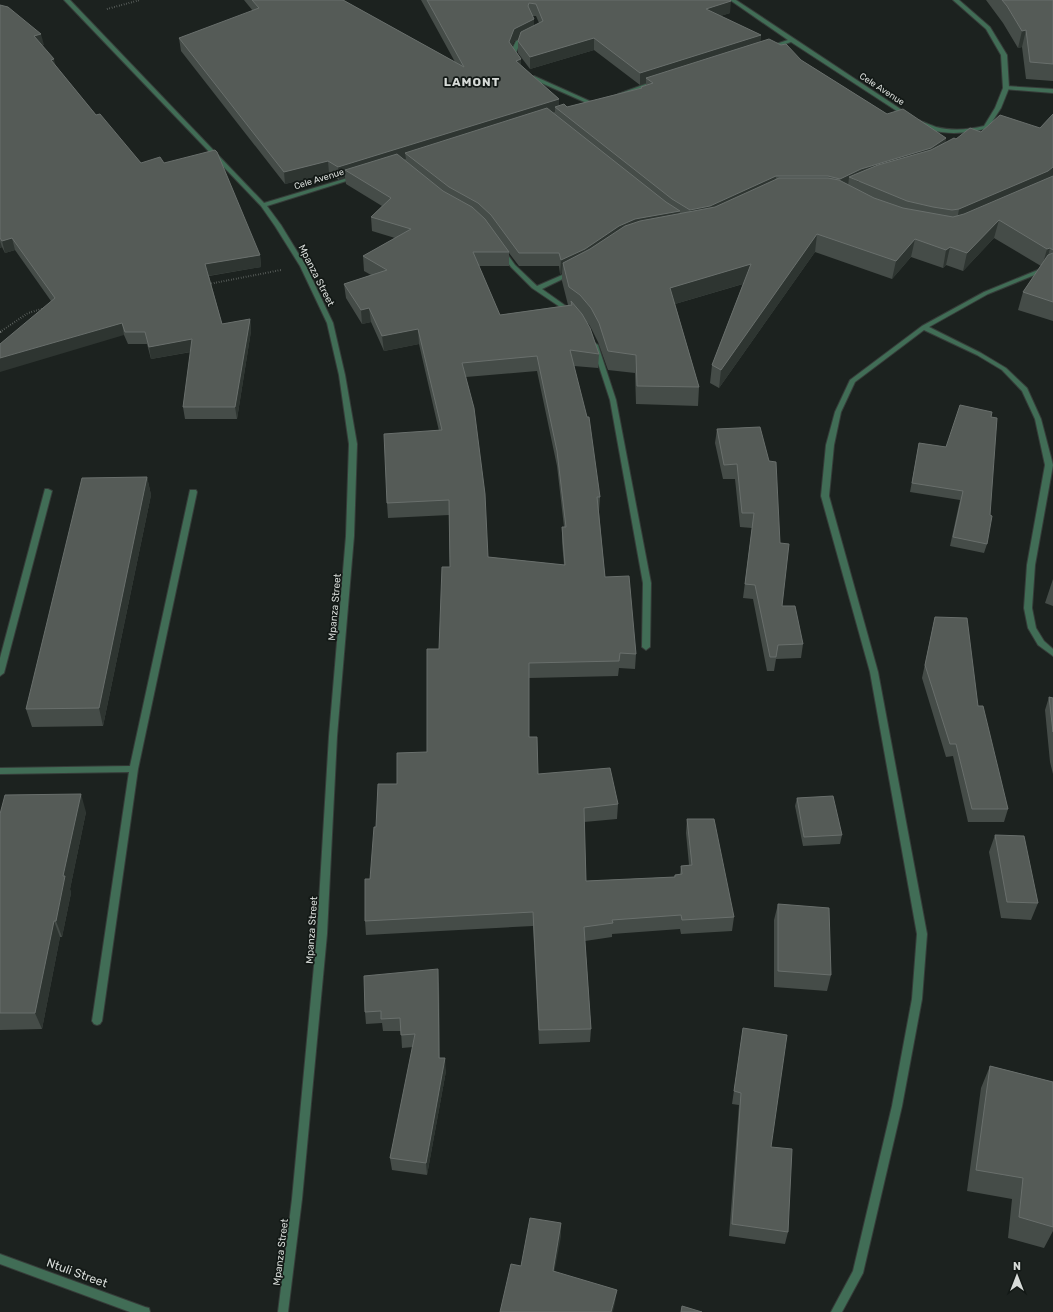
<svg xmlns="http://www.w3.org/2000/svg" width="1053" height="1312" font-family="Rubik,sans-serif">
  <rect width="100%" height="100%" fill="#1c221f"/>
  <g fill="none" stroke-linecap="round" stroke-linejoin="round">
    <defs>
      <path id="service" d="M525,37L530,38L520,43L516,53L518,59L513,60L510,53L516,41Z
        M530,76H534L594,103L589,104L530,78Z
        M1006,86L1053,89V93L1004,89L1003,88Z"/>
      <path id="minor" d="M64,0H70L264,203L354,176L356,175L359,177L267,206L281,225L306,266L333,323L345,375L357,444L354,536L337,736L327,934L302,1199L288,1312H278L292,1199L317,934L329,736L346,536L349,444L339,375L327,323L300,266L275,226L261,206Z
        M730,0H736L911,116L906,117L791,42L771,49H767V47L788,40Z
        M953,0H959L990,27L1007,55L1009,88L1001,108L988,128C967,134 934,137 915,122L918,120C924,122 930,125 936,127C952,131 968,130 984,126L995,108L1003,88L1001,55L986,29Z
        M651,82L654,84L653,85L623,95L618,94Z
        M503,250L505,251L515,265L537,286L569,272H573V274L542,289L573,311V313H569L532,288L511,267L500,252Z
        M1045,267L1047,268V270L988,294L929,327L981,353L1006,368L1027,388L1041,419L1053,465L1035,565L1032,608L1036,628L1044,641L1053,649V656L1038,645L1028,628L1024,608L1027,565L1045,465L1035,419L1022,391L1002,370L977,355L924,330L855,382L841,412L834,445L829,496L878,672L927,934L922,999L902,1106L863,1273L842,1312H831L853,1271L892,1106L912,999L917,934L870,672L821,496L826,445L835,412L850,380L922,326L984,292Z
        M595,343L598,345L616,400L651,583L650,647L646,650L642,647L643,583L610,400L592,345Z
        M45,489H48L52,491L4,673L0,676V658Z
        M190,490H196L197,492L138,769L102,1021L100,1024L97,1025L94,1024L92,1021L129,772L0,774V768L130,766Z
        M0,1254L145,1307L149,1308L150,1312H130L0,1264Z"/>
    </defs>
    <use href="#service" stroke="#363c39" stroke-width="2"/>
    <use href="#minor" stroke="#363c39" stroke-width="2"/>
    <path stroke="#7d827f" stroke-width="2" stroke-dasharray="0.5 2" stroke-linecap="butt" d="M107,9L140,0
      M209,284L281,270
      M0,332L28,313L45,308"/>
    <path stroke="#7d827f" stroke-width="2.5" stroke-dasharray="1 3" stroke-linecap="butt" d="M0,332L1,331"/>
    <use href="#service" fill="#416d56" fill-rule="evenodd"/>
    <use href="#minor" fill="#416d56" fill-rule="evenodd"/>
  </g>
  <path fill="#454c48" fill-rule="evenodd" d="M244,0H343L455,62L421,0H730V13L720,16L761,35L760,42L801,60L887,114L946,138L945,143L956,139L981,132L1040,128L1053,114V321L1018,310L1023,292L1041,266L994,238L963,271L946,265L943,268L911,257L892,279L815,252L719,388L710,383L712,365L743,284L675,304L699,387L698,406L636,404L635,373L608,370L598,342L590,326L587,322L599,354L598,368L574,366L600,497L599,512L605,577L636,654L635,669L619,668L618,676L529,678V737L538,774L618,804L617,819L584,822L586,881L674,877L675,875L680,874L681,866L689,865L686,833L687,819L734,917L732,931L681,934L680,929L612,934V937L585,941L591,1029L590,1042L539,1044L533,926L366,935L365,921L376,827L397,784L427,752L450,567L449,515L388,518L387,503L439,431L419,344L384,351L371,322L362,324L346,298L344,284L371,275L364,271L363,256L395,238L372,231L371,217L382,206L346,184L345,177L339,180L329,173L285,184L181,51L179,38L253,11ZM532,16H536L539,23L534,26V19ZM518,39V53L530,69L594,50L640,85L646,83V85L641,87V88L567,107L559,106V99L521,65V59L512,46L514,41ZM509,253L519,266H559L560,274L562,273V281L568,305L500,315L479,266H509ZM537,371L557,466L564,527H562V542L564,565L488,557L466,377Z
    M986,0H1053V81L1026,79L1022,47L1018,48L1003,23Z
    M0,5L44,45H42L56,66L96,115L141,163H164L260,255L261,267L209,276L222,324L250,319L251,331L237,419H185L183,407L191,352L151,359L147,344H128L124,335L51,301L15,250L5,253L2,247L0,248Z
    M991,417L987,544L984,553L950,546L960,500L910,492L919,443L946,447Z
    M760,427L782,606L803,644L801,658L776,659L774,671H767L753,599L743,598L752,528L740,527L735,479H723L715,443L717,429Z
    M147,477L151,495L103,726L32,727L26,709Z
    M1053,579V606L1045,603Z
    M935,617L978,706L1008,809L1004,822H968L953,756L946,757L922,678Z
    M1049,697L1053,698V774L1050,762L1045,710Z
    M797,798L842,835L840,844L803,846L795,806Z
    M86,812L70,889L71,893L62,937H60L42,1029L0,1030V814Z
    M995,835L1038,903L1031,920L1001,918L989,852Z
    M778,904L831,975L827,991L774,987V920Z
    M439,982L440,1058L446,1071L427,1175L392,1170L390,1158L413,1047L402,1048L401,1031H383L382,1023L366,1024L365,1012Z
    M743,1028L771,1147L788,1232L785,1244L729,1236L739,1105L732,1104Z
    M990,1066L1053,1082V1231L1044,1248L1008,1238L1012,1199L967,1191L981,1088Z"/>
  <path fill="#2e3531" d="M731,1L730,13L705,21L706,9Z
    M534,19V31L514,41L509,54V42L514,29Z
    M1026,30L1022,47L1018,48L1022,31Z
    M41,34L44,45L37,47L34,36Z
    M761,35L760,47L646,78V83L640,85V73Z
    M594,38V50L530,69V57Z
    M54,59L57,71L51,60Z
    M521,59V72L516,61Z
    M559,99V109L555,107V112L411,157L405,153L406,159L353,175L345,170V177L339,180L338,167Z
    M946,138L944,150L928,160L859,182L849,177L848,187L838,191L840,179L861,169Z
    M328,161L329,173L285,184L284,172Z
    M1053,167V182L956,227L959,209Z
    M776,176L775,188L689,222L690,210Z
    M680,211L679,224L563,263L562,273L560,274L561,260L619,226L635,219Z
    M999,220L994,238L963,271L967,253Z
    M817,234L815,252L719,388L721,370Z
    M12,238L15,250L5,253L2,241Z
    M915,239L911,257L892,279L896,261Z
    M0,241L2,247L0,248Z
    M950,247L946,265L943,268L946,250Z
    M1050,248L1046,266L1042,267L1047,249Z
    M260,255L261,267L207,276L205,264Z
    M751,264L749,282L668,306L670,288Z
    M369,308L371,322L362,324L361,310Z
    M250,319L251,331L237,419L235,407Z
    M122,323L124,335L0,372V358Z
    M418,329L419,344L384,351L382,336Z
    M192,339L195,351L151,359L149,347Z
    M147,477L151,495L103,726L99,708Z
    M81,794L86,812L70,889L71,893L62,937L56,921L63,876Z
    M54,921L60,937L42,1029L35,1013Z
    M438,969L439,982L440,1070L439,1058Z
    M445,1058L446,1071L427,1175L426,1163Z
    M561,1223V1237L552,1284L553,1271Z
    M617,1290L615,1303L613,1312H611Z"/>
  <path fill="#555b57" stroke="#696f6c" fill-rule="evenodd" d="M252,0H343L464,67L427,0H730L731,1L706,9L761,35L640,73L594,38L530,57L518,41L521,32L543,21L536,4L529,3L528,6L534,19L514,29L509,42L521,59L516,61L559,99L338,167L328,161L284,172L179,38L259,8Z
    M1002,0H1053V64L1030,62L1026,30L1022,31L1007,6Z
    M0,5L8,7L41,34L34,36L54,59L51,60L96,115L100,114L141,163L160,157L164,163L215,150L217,152L260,255L205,264L222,324L250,319L235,407H183L192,339L149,347L145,332H125L122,323L0,358V344L55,298L12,238L2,241L0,238Z
    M769,39L781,45L786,44L801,60L887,114L903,109L946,138L931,148L861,169L840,179L828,176H776L710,206L690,210L672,199L555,107L564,104L567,107L642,88L641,87L653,83L646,78Z
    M547,108L666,202L680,211L635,219L619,226L585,249L561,260L559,253H519L491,215L478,203L449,187L405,153Z
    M1053,114V167L1048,171L959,209L952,210L933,207L907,201L849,177L878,165L931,150L954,138L956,139L970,128L981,132L1000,115L1040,128Z
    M397,154L443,191L472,207L485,219L509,252H473L500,315L572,305L571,301L582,314L590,328L599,354L570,350L587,417H589L600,497H597L605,577L629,576L636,654L620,653L619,661L529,663V737H537L538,774L610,768L618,804L584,808L586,881L675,877V875L682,874L681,866L692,865L687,819H714L734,917L682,920L681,915L612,920L613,923L584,927L591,1029L539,1030L533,912L365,921V879H370L374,827H376L378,784H397V753L427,752V649H439L442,567H450L449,500L387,503L384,434L442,430L418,329L382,336L369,308L361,310L344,284L387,270L363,256L411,229L371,217L391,198L345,170ZM537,356L557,451L566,527H562L565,565L488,557L485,494L474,408L462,363Z
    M1053,176V250L1050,248L1047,249L999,220L967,253L950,247L946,250L915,239L896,261L817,234L721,370L712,365L751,264L670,288L699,387L637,386L636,355L608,351L599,323L591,308L580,295L569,287L563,263L590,249L625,226L640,221L715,207L779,178H828L839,180L874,198L903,208L953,217L964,214Z
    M1053,253V302L1023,292L1048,255Z
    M960,405L992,412L991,417L997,418L990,515L992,516L987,544L953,537L963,491L912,483L919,443L946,447Z
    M760,427L769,461L776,462L780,543L789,544L782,606H795L803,644L778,645L776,657H770L755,585L745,584L754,513H742L737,464L724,465L717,429Z
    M147,477L99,708L26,709L82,478Z
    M935,617L967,618L978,706H983L1008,809H972L956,744H950L925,665Z
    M1049,697L1053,698V732Z
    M81,794L63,876H65L56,921H54L35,1013H0V814L5,795Z
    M833,796L842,835L804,837L797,798Z
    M995,835L1024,836L1038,903L1007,902Z
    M778,904L829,908L831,975L778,971Z
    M438,969L439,1058H445L426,1163L390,1158L415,1034L401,1035L400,1018L381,1019V1011L365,1012L364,976Z
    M743,1028L787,1035L771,1147L792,1149L788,1232L732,1224L741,1093L734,1091Z
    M990,1066L1053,1082V1227L1019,1217L1023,1178L976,1170Z
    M530,1218L561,1223L553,1271L617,1290L611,1312H500L511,1264L521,1266Z
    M682,1306L702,1312H681Z"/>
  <g text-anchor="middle" stroke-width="3.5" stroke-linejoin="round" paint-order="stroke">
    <g font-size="9" fill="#d7dbd8" stroke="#131916">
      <text transform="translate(882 89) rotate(33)" y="3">Cele Avenue</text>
      <text transform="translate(319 179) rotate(-17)" y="3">Cele Avenue</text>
    </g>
    <g font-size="10" fill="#d7dbd8" stroke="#131916">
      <text transform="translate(317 275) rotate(63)" y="4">Mpanza Street</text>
      <text transform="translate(334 607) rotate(-85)" y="4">Mpanza Street</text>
      <text transform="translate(311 930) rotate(-86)" y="4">Mpanza Street</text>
      <text transform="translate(280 1252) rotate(-83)" y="4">Mpanza Street</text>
    </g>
    <g font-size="12" font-weight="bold" letter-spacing="1" fill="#d7dbd8" stroke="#131916">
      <text x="472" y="86">LAMONT</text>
    </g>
    <g font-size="12" fill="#d7dbd8" stroke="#131916">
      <text transform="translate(77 1273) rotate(20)" y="4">Ntuli Street</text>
    </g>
  </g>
  <g transform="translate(1017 1276)" stroke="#131916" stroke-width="3" paint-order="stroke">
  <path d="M0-3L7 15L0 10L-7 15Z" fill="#d7dbd8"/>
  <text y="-6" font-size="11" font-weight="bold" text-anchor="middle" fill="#d7dbd8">N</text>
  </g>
</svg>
